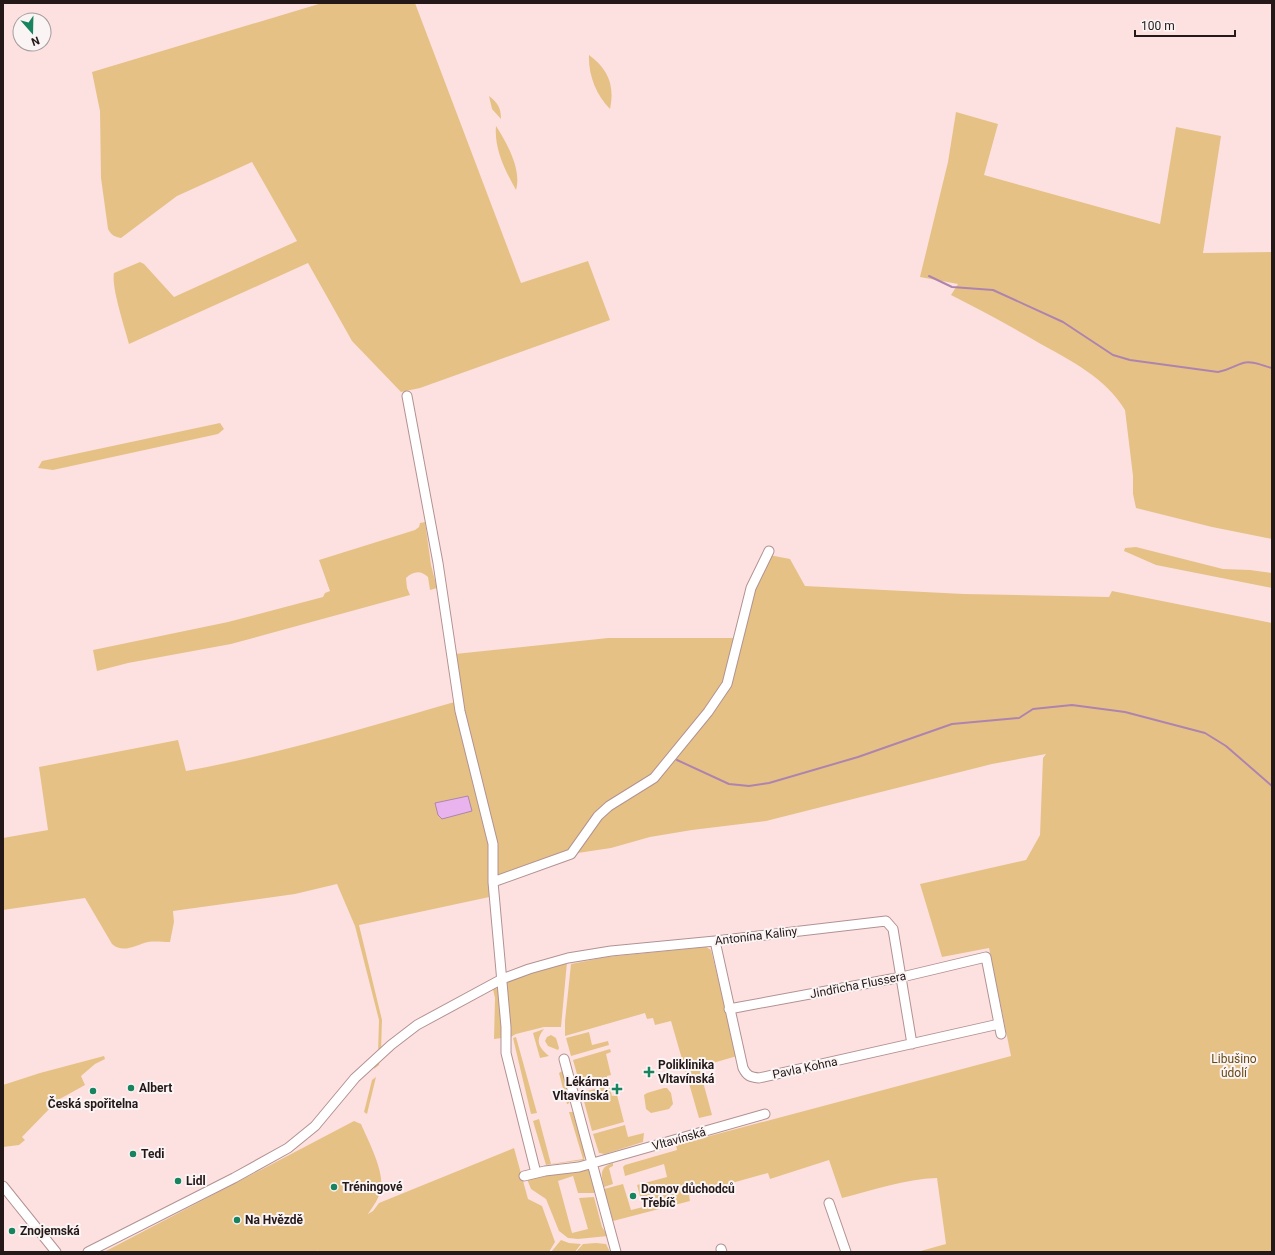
<svg xmlns="http://www.w3.org/2000/svg" width="1275" height="1255" font-family="Roboto,sans-serif">
  <rect width="100%" height="100%" fill="#fde1e0"/>
  <path fill="#e6c186" d="M322,3H415L521,283L588,261L610,320L420,388L401,392L352,341L308,263L129,344C125,328 111,287 114,273L140,262L144,264L174,297L297,241L252,162L177,196L121,238C115,237 111,235 108,229L101,178L100,111L92,72Z
    M589,55C608,69 615,85 610,109C596,95 588,74 589,55Z
    M489,96C498,103 501,108 501,119L492,109Z
    M956,112L998,124L984,175L1160,224L1176,127L1221,136L1203,253L1272,252V539L1212,527L1136,508L1133,494V476L1125,410C1106,378 1070,360 1039,343C1010,326 981,310 951,295L958,284L920,277L948,162Z
    M496,126C507,143 522,170 516,190C505,170 494,149 496,126Z
    M220,423L224,429L218,434L53,470L38,468L42,461Z
    M425,522L431,565L437,588L430,590L428,577C421,570 413,571 406,578L407,588L410,595L231,644L128,663L97,671L93,650L228,622L323,597L325,593L330,591L319,560L415,530L419,527L420,523Z
    M1136,547L1223,569L1250,570L1272,573V588L1156,565L1124,551L1125,548Z
    M769,555L790,559L805,586L964,594L1109,597L1112,591L1272,623V1252H917L946,1244L937,1178C905,1179 873,1190 842,1198L829,1160L770,1179L768,1173L689,1195L690,1201L613,1221L604,1189L623,1184L631,1210L643,1207L637,1185L667,1177L664,1164L625,1176L623,1167L625,1165L677,1150L676,1145L1011,1056L989,948L942,957L920,884L1026,860L1040,835L1043,758L1046,754L992,764L766,821L692,830L650,837L611,848L571,854L493,882L494,896L359,925L382,1020L381,1051L379,1065L374,1069L378,1054L379,1020L355,926L337,884L295,894L173,911L174,922L170,942C163,942 155,941 148,942C136,945 123,954 112,944L85,898L3,910V838L48,830L39,767L178,740L186,771C278,754 368,727 458,701L455,654L608,638H738L751,588Z
    M706,947L711,950L737,1056L699,1067L712,1115L699,1118L671,1021L655,1025L653,1018L647,1019L645,1013L565,1036V1021L571,964L606,957Z
    M567,962L561,1027H544L516,1034L509,1038L507,982L512,979Z
    M496,987L499,993L502,1038L494,1039L495,998L493,989Z
    M544,1029C535,1040 538,1047 549,1056L540,1058L533,1033Z
    M589,1032L592,1045L608,1041L609,1045L571,1056L566,1038Z
    M551,1035L556,1038L559,1048L558,1050L548,1046L545,1041L547,1037Z
    M516,1037L537,1113L531,1114L513,1038Z
    M610,1049L611,1052L606,1054L611,1075L607,1076V1079L580,1085L573,1060Z
    M104,1056L105,1059L95,1064L81,1076L85,1085L58,1100L22,1137L25,1140L19,1145L3,1147V1085L40,1073Z
    M562,1071L565,1073L572,1099L568,1104H567L559,1073Z
    M376,1077L367,1114L364,1112L372,1080Z
    M609,1085L612,1096L617,1095L624,1122L592,1131L582,1094L584,1092Z
    M664,1088H667L671,1093L673,1104L669,1109L651,1113L646,1109L644,1095L647,1093Z
    M569,1112H573L574,1116L585,1155L584,1160L546,1165L533,1121L539,1119L551,1164L583,1159Z
    M354,1121L361,1124C368,1140 384,1171 381,1187C380,1198 373,1206 368,1214L373,1211L379,1203L514,1148L528,1199L542,1206L555,1242L549,1252H318L317,1250V1252H104Z
    M625,1125L628,1137L644,1133L643,1142L605,1154L599,1153L593,1134Z
    M613,1163V1166L609,1168L613,1184L604,1187C601,1175 599,1167 613,1163Z
    M588,1169C594,1177 596,1184 594,1193H578L573,1176L558,1181L572,1233L588,1229L579,1198L594,1197L602,1227L608,1236L578,1239L568,1238L559,1231L546,1199L531,1189L527,1179Z
    M561,1240L569,1243L581,1244L575,1252H551Z
    M596,1243L606,1244L610,1252H576L583,1244Z"/>
  <path fill="#e9b3ee" stroke="#ae84ae" d="M468,796L472,811L442,819L438,815L435,803Z"/>
  <g fill="none" stroke-linecap="round" stroke-linejoin="round">
    <path stroke="#ae84ae" stroke-width="2" d="M929,276L952,287L993,290L1063,322L1113,355L1130,360L1218,372C1230,370 1233,366 1243,363C1252,360 1263,366 1272,368
      M677,760L729,784L749,786L769,783L858,757L952,724L1019,718L1033,709L1072,705L1125,712L1205,733L1226,746L1272,786"/>
    <defs>
      <path id="minor" d="M407,396L438,563L460,711L493,844V882L506,1027V1053L536,1173
        M493,882L571,854L598,816L609,806L654,778L708,712L727,684L751,588L769,551
        M715,941L743,1068C747,1076 750,1077 759,1078L999,1024
        M729,1009L902,977L986,957L1001,1034
        M564,1059L616,1252
        M524,1176L545,1171L579,1167L765,1114
        M3,1186L56,1252
        M829,1203L846,1252
        M721,1249L722,1252
        M88,1252L234,1178L288,1148L315,1126L355,1078L391,1045L417,1025L502,979L529,969L568,958L611,951L715,941L886,921L893,929L912,1044"/>
    </defs>
    <use href="#minor" stroke="#b29291" stroke-width="11"/>
    <use href="#minor" stroke="#fff" stroke-width="9"/>
  </g>
  <g fill="#17835f" stroke="#fbf4f4" stroke-width="1.5">
    <path d="M647 1066h4v4h4v4h-4v4h-4v-4h-4v-4h4z"/>
    <circle cx="131" cy="1088" r="4"/>
    <path d="M615 1083h4v4h4v4h-4v4h-4v-4h-4v-4h4z"/>
    <circle cx="93" cy="1091" r="4"/>
    <circle cx="133" cy="1154" r="4"/>
    <circle cx="178" cy="1181" r="4"/>
    <circle cx="334" cy="1187" r="4"/>
    <circle cx="633" cy="1196" r="4"/>
    <circle cx="237" cy="1220" r="4"/>
    <circle cx="12" cy="1231" r="4"/>
  </g>
  <g text-anchor="middle" stroke-width="4" stroke-linejoin="round" paint-order="stroke">
    <g font-size="12" fill="#241818" stroke="#fbf4f4">
      <text transform="translate(756 936) rotate(-7)" y="4">Antonína Kaliny</text>
      <text transform="translate(858 985) rotate(-11)" y="4">Jindřicha Flussera</text>
      <text transform="translate(805 1068) rotate(-12)" y="4">Pavla Kohna</text>
      <text transform="translate(679 1139) rotate(-16)" y="4">Vltavínská</text>
    </g>
    <g font-size="12" fill="#674a15" stroke="#fbf4f4">
      <text x="1234" y="1063">Libušino<tspan x="1234" dy="14">údolí</tspan></text>
    </g>
    <g font-size="12" font-weight="bold" fill="#241818" stroke="#fbf4f4" text-anchor="start">
      <text x="658" y="1069">Poliklinika<tspan x="658" dy="14">Vltavínská</tspan></text>
      <text x="609" y="1086" text-anchor="end">Lékárna<tspan x="609" dy="14">Vltavínská</tspan></text>
      <text x="139" y="1092">Albert</text>
      <text x="93" y="1108" text-anchor="middle">Česká spořitelna</text>
      <text x="141" y="1158">Tedi</text>
      <text x="186" y="1185">Lidl</text>
      <text x="342" y="1191">Tréningové</text>
      <text x="641" y="1193">Domov důchodců<tspan x="641" dy="14">Třebíč</tspan></text>
      <text x="245" y="1224">Na Hvězdě</text>
      <text x="20" y="1235">Znojemská</text>
    </g>
  </g>
  <rect width="1275" height="1255" fill="none" stroke="#241818" stroke-width="8"/>
  <g transform="translate(32 32) rotate(160)"><circle r="19" fill="#fbf4f4" stroke="#a59c9c"/>
  <path d="M0-3L7 15L0 10L-7 15Z" fill="#17835f"/>
  <text y="-6" font-size="11" font-weight="bold" text-anchor="middle" fill="#241818">N</text>
  </g>
  <path d="M1135 30v6h100v-6" fill="none" stroke="#241818" stroke-width="2"/>
  <text x="1141" y="30" font-size="12" fill="#241818" stroke="#fbf4f4" stroke-width="3" paint-order="stroke">100 m</text>
</svg>
